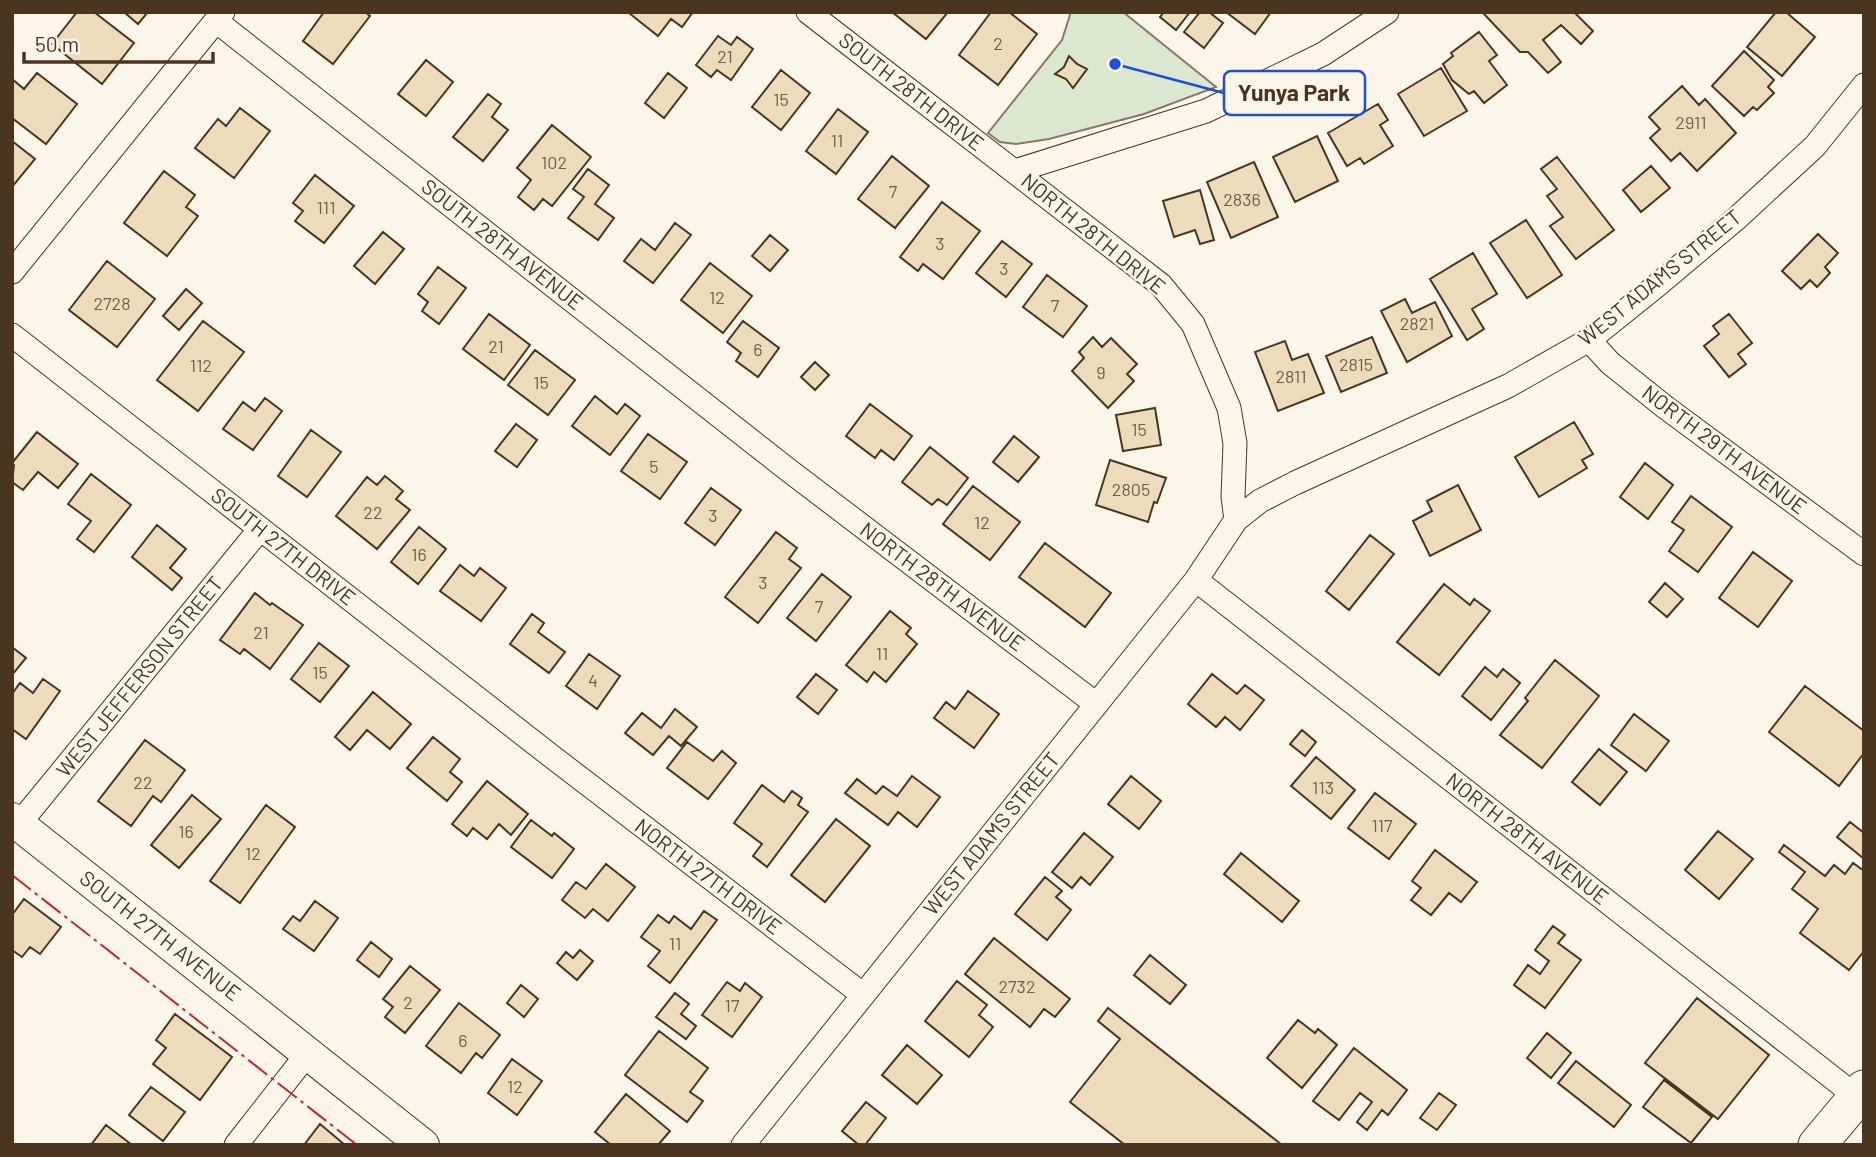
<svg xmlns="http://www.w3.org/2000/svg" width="1876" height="1157" font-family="Barlow,sans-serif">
  <rect width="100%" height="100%" fill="#fbf6e9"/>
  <path fill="#dce7d0" stroke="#887966" stroke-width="2" d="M1071,12H1123L1216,87L1144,114L1049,139L1016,144L1000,142L988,133L1062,40Z"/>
  <path fill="#ecdcbc" stroke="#4a3520" stroke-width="2" d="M77,12H94L134,43L102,84L52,44Z
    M124,12H148L138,24Z
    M324,12H365L370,16L333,64L303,41Z
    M693,12L682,27L671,19L658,36L629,13Z
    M892,12H948L926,39Z
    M991,12H1009L1037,34L998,85L959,55Z
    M1164,12H1190L1176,30L1160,17Z
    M1200,12H1209L1223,23L1204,48L1184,32Z
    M1226,12H1271L1255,34Z
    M1486,12H1574L1593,31L1581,44L1561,25L1543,40L1561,62L1548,73L1528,52H1520L1484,14Z
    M1776,12H1786L1815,37L1782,76L1747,47Z
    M1479,32L1497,55L1489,61L1507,85L1484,103L1474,91L1469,94L1452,80L1443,64L1453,56L1451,53Z
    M718,36L731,45L737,37L753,49L731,80L717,70L711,77L696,65Z
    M1744,51L1774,80L1768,87L1774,93L1757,110L1753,107L1744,116L1712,86Z
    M1069,56L1077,64L1087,69L1073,88L1066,79L1055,74L1064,67Z
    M426,60L453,82L426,116L398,94Z
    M1441,68L1467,111L1424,136L1398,94Z
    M781,70L810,93L781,130L752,107Z
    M37,73L77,104L46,144L12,118V79L24,89Z
    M668,73L687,88L664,118L645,103Z
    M1682,86L1699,105L1705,99L1736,133L1697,171L1680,153L1671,161L1650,138L1660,129L1649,117Z
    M488,94L501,104L492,117L508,130L483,161L453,137Z
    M1378,104L1388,120L1380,125L1393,146L1364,164L1360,158L1347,166L1328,133Z
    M240,108L270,131L234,178L195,148L218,119L226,126Z
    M838,109L868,132L836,174L806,151Z
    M552,125L591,157L552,206L543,199L534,210L518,197L531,180L517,168Z
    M1317,136L1338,181L1295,202L1273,157Z
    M12,141L35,159L12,187Z
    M892,156L929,186L895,228L858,199Z
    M1557,157L1614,230L1576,259L1550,226L1563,217L1547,196L1557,189L1541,169Z
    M1254,162L1278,217L1231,238L1207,182Z
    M1651,166L1670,188L1641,212L1623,190Z
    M588,169L609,185L595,204L614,218L598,240L568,218L584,197L573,189Z
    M164,171L195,195L186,207L198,216L167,256L124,223Z
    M315,175L354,206L324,243L295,221L303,211L293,203Z
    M1200,190L1214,240L1200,244L1195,230L1174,237L1163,201Z
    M942,202L980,231L943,279L923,264L918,271L900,257Z
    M1526,220L1562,275L1527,298L1490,243Z
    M675,223L691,235L653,283L624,261L641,239L655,250Z
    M383,232L404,249L375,284L354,266Z
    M1818,234L1838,253L1825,267L1830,273L1817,287L1810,280L1801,289L1782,271Z
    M770,235L788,250L770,271L752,256Z
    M1002,241L1032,264L1006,297L976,273Z
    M1473,253L1497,294L1472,309L1484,329L1467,340L1430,279Z
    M107,261L155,299L117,347L69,310Z
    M710,263L752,296L723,333L681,300Z
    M438,267L466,288L439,324L422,311L428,302L418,294Z
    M1047,275L1087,306L1063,337L1023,307Z
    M186,289L202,303L179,330L163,316Z
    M1405,299L1412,313L1435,302L1452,336L1407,362L1381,311Z
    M489,314L530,345L504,380L463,349Z
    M1729,314L1752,343L1738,354L1746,364L1729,377L1704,346L1719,334L1713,326Z
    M203,321L244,352L198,411L157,380Z
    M743,321L779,348L758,377L736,361L741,353L727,342Z
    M1093,337L1102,347L1111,338L1137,364L1127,374L1134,381L1108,408L1072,371L1084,358L1079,352Z
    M1372,337L1387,373L1341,392L1326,356Z
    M1285,341L1292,360L1308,354L1324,393L1278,411L1255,352Z
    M535,350L575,380L548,415L508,385Z
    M815,362L829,375L815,390L801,377Z
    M595,396L617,414L625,404L640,416L610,455L572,426Z
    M265,398L282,411L253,450L223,429L243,402L255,411Z
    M870,404L912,436L894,460L881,450L875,458L846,436Z
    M1155,408L1161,445L1123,451L1116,415Z
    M1574,422L1593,454L1582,460L1587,468L1539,497L1515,457Z
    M516,424L537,440L517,467L495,451Z
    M311,430L341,452L307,497L278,476Z
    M37,432L78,464L58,488L38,472L23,490L12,482L14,465L12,463Z
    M648,434L687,462L660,499L621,471Z
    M1014,436L1039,457L1018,482L993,462Z
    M930,447L968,478L947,505L938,499L932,505L902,482Z
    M1110,460L1166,478L1157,503L1154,502L1148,522L1096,505Z
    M1645,463L1673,485L1648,519L1620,497Z
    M91,474L131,505L94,552L77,539L91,521L68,504Z
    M385,476L403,491L396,499L410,510L377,549L336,516L367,477L377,485Z
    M1458,485L1481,530L1430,556L1413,521L1432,511L1427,501Z
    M973,486L1020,522L990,560L943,524Z
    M711,488L741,510L715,545L685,523Z
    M1691,496L1732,527L1698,572L1669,551L1684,530L1672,522Z
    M157,525L186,549L170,568L182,578L172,590L132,557Z
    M419,527L446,549L418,584L391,562Z
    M776,532L797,548L789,559L801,568L758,623L725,597Z
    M1370,535L1394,554L1349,610L1326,591Z
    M1045,543L1111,593L1085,627L1019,577Z
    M1753,552L1792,581L1758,627L1719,598Z
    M460,565L474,576L480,568L506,588L481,621L440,591Z
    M822,574L851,597L816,641L787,618Z
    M1665,583L1683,599L1667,617L1649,602Z
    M1444,584L1470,605L1474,599L1490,611L1439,675L1397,642Z
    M255,593L270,605L272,603L303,625L270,669L244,649L240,654L220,640Z
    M890,611L911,628L906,634L917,644L886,682L874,672L867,682L846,665Z
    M532,614L544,623L538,632L565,652L549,673L510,644Z
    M319,643L349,666L320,702L291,679Z
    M12,647L26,658L12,675Z
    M589,654L620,676L597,709L566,686Z
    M1555,660L1599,696L1542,768L1500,735L1528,701L1525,698Z
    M1485,667L1497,677L1503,669L1520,683L1491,720L1462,696Z
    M816,674L837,690L818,714L797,697Z
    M1212,674L1237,694L1245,685L1264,700L1240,730L1225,717L1216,727L1188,704Z
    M43,679L60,691L26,739L12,729V694L20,683L33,693Z
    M1805,686L1864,731V753L1839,786L1769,732Z
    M968,691L999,714L974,748L934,718L946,702L955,709Z
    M373,692L411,724L390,749L367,730L350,750L335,737Z
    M675,709L697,727L681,746L669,736L653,755L625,733L642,713L661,728Z
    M1634,714L1669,741L1646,771L1611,745Z
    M1302,730L1316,742L1305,756L1290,744Z
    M433,737L460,759L450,772L462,782L447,801L407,768Z
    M145,740L185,770L161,802L153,796L131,826L98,801Z
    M687,742L713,761L722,751L736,763L708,799L667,768Z
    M1599,749L1627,772L1600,805L1572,782Z
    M1316,757L1355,790L1331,819L1291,786Z
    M912,776L940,797L917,827L898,812L888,825L845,793L857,779L876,794L883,786L897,796Z
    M1131,776L1161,801L1139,829L1108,804Z
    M487,781L528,814L511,835L499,824L487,839L473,828L467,836L452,824Z
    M762,785L784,802L792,791L802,798L798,805L808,812L767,867L753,856L762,844L734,823Z
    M1375,793L1416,824L1389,859L1348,828Z
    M192,795L221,819L179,868L151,845Z
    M266,805L295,827L240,903L210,881Z
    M836,819L870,846L825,902L791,875Z
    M531,820L552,836L554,833L574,849L552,878L511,847Z
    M1850,822L1864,833L1863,858L1837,837Z
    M1718,831L1753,859L1719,899L1685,870Z
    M1084,833L1113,857L1090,885L1081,877L1072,888L1052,872Z
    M1784,845L1825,876L1834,865L1845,874L1853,863L1864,871V951L1849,970L1800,933L1818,909L1792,889L1805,872L1779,852Z
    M1435,850L1477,882L1461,902L1449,893L1431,915L1411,900L1421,888L1412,881Z
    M1241,853L1299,901L1282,922L1224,874Z
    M606,864L635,887L608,921L593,909L585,918L562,900L576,882L586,889Z
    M1045,877L1062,891L1056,897L1071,910L1047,940L1015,914Z
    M24,899L61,927L40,954L30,947L22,957L12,950V915Z
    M315,901L338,918L314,951L283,929L293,916L300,921Z
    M704,911L717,920L670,983L648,966L660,951L641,937L658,915L669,923L674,916L691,929Z
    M1553,926L1565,935L1558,943L1581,960L1545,1008L1514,985L1528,965L1540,974L1549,961L1535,950Z
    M994,938L1070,999L1055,1017L1044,1009L1030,1027L965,974Z
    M371,942L392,959L379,977L357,960Z
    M580,950L593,961L577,980L557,963L566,952L573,958Z
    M1150,955L1186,985L1170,1004L1134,975Z
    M410,966L440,990L405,1033L385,1017L393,1007L383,999Z
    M957,981L987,1005L979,1015L993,1027L969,1057L925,1021Z
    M727,982L740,991L745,983L762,997L732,1037L702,1015Z
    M521,985L538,999L524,1017L507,1003Z
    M675,993L689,1004L681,1014L696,1026L686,1039L656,1017Z
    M1697,998L1769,1055L1718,1119L1645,1063Z
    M459,1003L500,1035L482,1058L476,1053L461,1073L426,1046Z
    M1108,1008L1282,1145H1125L1070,1102L1120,1039L1098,1021Z
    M175,1014L232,1057L200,1100L153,1064L166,1048L156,1040Z
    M1298,1020L1315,1033L1318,1029L1337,1045L1302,1088L1267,1058Z
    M659,1031L708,1068L690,1092L703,1101L687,1122L625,1075Z
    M1547,1033L1571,1053L1551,1078L1527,1058Z
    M907,1045L942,1075L917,1104L882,1075Z
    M1354,1048L1407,1090L1388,1115L1382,1110L1367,1130L1357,1122L1372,1102L1360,1093L1339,1120L1313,1101Z
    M512,1059L542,1081L517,1115L488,1093Z
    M1576,1061L1631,1105L1614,1127L1558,1083Z
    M1664,1080L1712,1117L1691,1143L1643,1107Z
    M151,1087L185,1112L163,1141L129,1115Z
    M1439,1093L1456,1105L1437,1130L1420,1118Z
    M626,1094L670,1131L658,1145H611L595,1132Z
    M866,1102L886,1118L865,1145H859L842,1131Z
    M320,1124L345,1145H304Z
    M106,1125L132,1145H91Z"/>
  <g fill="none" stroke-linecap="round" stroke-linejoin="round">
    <defs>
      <path id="minor" d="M808,12L1161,285L1193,324L1229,408L1235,443L1233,497L1236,520
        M216,21L787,469L1096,704
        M1015,171L1206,111L1323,54L1387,12
        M12,272L223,12
        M12,335L555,759L862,994
        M1589,340L1610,363L1665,407L1864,554
        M1196,580L1857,1097
        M19,824L260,529
        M236,1145L308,1053
        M743,1145L1196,580L1236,520L1260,501L1295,483L1508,386L1589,340L1655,287L1736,219L1815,146L1864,85"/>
      <path id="secondary" d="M12,819L423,1145"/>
      <path id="primary" d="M1817,1145L1864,1089"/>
    </defs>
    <use href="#minor" stroke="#4a3520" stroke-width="25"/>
    <use href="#secondary" stroke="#4a3520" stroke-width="34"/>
    <use href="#primary" stroke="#4a3520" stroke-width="39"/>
    <use href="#minor" stroke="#fbf6e9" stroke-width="23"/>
    <use href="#secondary" stroke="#fbf6e9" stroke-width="32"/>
    <use href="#primary" stroke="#fbf6e9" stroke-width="37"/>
    <path stroke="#c62828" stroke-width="2" stroke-dasharray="24 5 3.5 5" stroke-linecap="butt" d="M12,875L357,1145"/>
  </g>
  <g text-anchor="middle" stroke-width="5" stroke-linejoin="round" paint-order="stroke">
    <g font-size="18" fill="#725f47">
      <text x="998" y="50">2</text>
      <text x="725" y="63">21</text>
      <text x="781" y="106">15</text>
      <text x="1691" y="129">2911</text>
      <text x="837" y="147">11</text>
      <text x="554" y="169">102</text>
      <text x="893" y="198">7</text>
      <text x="1242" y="206">2836</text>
      <text x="326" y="214">111</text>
      <text x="940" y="250">3</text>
      <text x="1004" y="275">3</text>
      <text x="717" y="304">12</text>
      <text x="112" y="310">2728</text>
      <text x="1055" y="312">7</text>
      <text x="1417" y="330">2821</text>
      <text x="496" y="353">21</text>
      <text x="758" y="356">6</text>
      <text x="1356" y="371">2815</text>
      <text x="201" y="372">112</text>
      <text x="1101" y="379">9</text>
      <text x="1291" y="383">2811</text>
      <text x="541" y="389">15</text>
      <text x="1139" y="436">15</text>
      <text x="654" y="473">5</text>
      <text x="1131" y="496">2805</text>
      <text x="373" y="519">22</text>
      <text x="713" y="522">3</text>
      <text x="982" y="529">12</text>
      <text x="419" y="561">16</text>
      <text x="763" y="589">3</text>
      <text x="819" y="613">7</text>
      <text x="261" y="639">21</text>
      <text x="882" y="660">11</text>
      <text x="320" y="679">15</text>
      <text x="593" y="687">4</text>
      <text x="143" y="789">22</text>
      <text x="1323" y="794">113</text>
      <text x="1382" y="832">117</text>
      <text x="186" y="838">16</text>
      <text x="253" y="860">12</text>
      <text x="675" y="950">11</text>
      <text x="1017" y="993">2732</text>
      <text x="408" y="1009">2</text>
      <text x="732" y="1012">17</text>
      <text x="463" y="1047">6</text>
      <text x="515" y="1093">12</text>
    </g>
    <g font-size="21" fill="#4a3520" stroke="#fbf6e9">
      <text transform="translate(911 92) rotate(38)" y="7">SOUTH 28TH DRIVE</text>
      <text transform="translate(1093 234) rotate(39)" y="7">NORTH 28TH DRIVE</text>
      <text transform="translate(502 245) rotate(38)" y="7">SOUTH 28TH AVENUE</text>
      <text transform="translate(1660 278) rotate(-39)" y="7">WEST ADAMS STREET</text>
      <text transform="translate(1724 450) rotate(37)" y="7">NORTH 29TH AVENUE</text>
      <text transform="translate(283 547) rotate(38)" y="7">SOUTH 27TH DRIVE</text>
      <text transform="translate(942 587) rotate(37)" y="7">NORTH 28TH AVENUE</text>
      <text transform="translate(140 677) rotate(-51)" y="7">WEST JEFFERSON STREET</text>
      <text transform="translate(992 834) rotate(-51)" y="7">WEST ADAMS STREET</text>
      <text transform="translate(1527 839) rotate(38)" y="7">NORTH 28TH AVENUE</text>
      <text transform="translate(708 877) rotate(37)" y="7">NORTH 27TH DRIVE</text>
      <text transform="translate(160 936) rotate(38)" y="7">SOUTH 27TH AVENUE</text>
    </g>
  </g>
  <path fill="none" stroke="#1d4ed8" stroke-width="2.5" d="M1115 64L1224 93"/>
  <circle fill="#1d4ed8" stroke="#fbf6e9" stroke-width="2.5" cx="1115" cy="64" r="7"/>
  <rect fill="#fbf6e9" stroke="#1d4ed8" stroke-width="2.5" x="1224" y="71" width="141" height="44" rx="7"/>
  <g font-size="23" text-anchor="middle" font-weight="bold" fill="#4a3520">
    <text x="1294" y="101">Yunya Park</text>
  </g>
  <rect width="1876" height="1157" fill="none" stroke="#4a3520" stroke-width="28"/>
  <path d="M24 52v10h189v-10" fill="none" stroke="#4a3520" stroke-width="3.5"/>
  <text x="35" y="52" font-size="21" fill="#4a3520" stroke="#fbf6e9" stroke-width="5" paint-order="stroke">50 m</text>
</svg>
